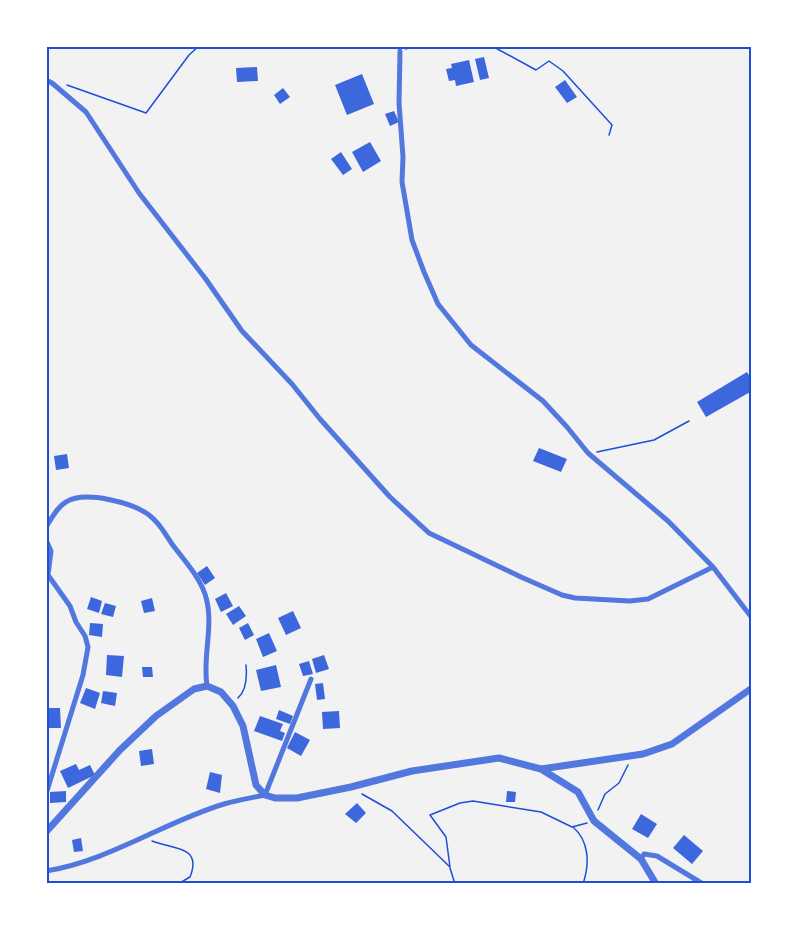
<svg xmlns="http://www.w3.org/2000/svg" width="798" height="930" font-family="Inter,sans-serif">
  <rect width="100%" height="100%" fill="#f2f2f2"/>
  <path fill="#3d67dc" d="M484,57L489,78L480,80L475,59Z
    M469,60L474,82L456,86L455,80L449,81L446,69L452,68L451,64Z
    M257,67L258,81L237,82L236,68Z
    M362,74L374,104L347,115L335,85Z
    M565,80L577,97L567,103L555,87Z
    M283,88L290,97L280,104L274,95Z
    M394,111L399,122L390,126L385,114Z
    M370,142L381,161L363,172L352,152Z
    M341,152L352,169L343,175L331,159Z
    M747,372L752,380V391L706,417L697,402Z
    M539,448L567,459L561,472L533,461Z
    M67,454L69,468L56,470L54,456Z
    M207,566L215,578L205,585L197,573Z
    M226,593L233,606L221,612L215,599Z
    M91,597L102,601L99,613L87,609Z
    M152,598L155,611L144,613L141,601Z
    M105,603L116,606L113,617L101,614Z
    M239,606L246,616L233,625L226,614Z
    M293,611L301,628L286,635L278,618Z
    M90,623L103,624L102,637L89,635Z
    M248,623L254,635L245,640L239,628Z
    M269,633L277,651L263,657L256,639Z
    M107,655L124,656L122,677L106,675Z
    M324,655L329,669L316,673L312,659Z
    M309,661L313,674L303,676L299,664Z
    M276,665L281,687L261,691L256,670Z
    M142,667H152L153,677H143Z
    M323,683L325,699L317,700L315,684Z
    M86,688L100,693L95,709L80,703Z
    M103,691L117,693L115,706L101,703Z
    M46,708H60L61,728H46Z
    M279,710L293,716L290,724L276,719Z
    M339,711L340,728L323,729L322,712Z
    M260,716L283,724L280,731L285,733L282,741L254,731Z
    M295,732L310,740L301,756L287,748Z
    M152,749L154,764L141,766L139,751Z
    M76,764L79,770L90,765L95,775L68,788L60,771Z
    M210,772L222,775L220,793L206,789Z
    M66,791V802L50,803V792Z
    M507,791L516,792L515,802H506Z
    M357,803L366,813L356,823L345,814Z
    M641,814L657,824L648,838L632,829Z
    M684,835L703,851L692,864L673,848Z
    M81,838L83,851L74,852L72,840Z"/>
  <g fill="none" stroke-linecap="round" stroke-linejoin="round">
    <path stroke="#1d4ed8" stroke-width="1.5" d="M492,46L536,70L549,61L563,71L612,125L609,135
      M406,49L411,46
      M67,85L146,113L189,55L199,46
      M597,452L654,440L689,421
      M238,698C246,691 247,676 246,665
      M362,794L392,811L450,867L446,837L430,815L460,803L473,801L541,812L572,827L587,823
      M598,810L605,794L619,783L628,765
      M573,827C589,841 590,863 583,884
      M152,841C171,849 203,845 190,877L178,884
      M450,868L455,884"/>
    <path stroke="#5277de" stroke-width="5" d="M400,51L399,103L403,157L402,182L412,240L424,272L438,304L471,345L543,401L567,427L588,453L668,521L713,567L752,618
      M46,80L52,83L86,112L139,193L205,278L242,331L292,384L320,419L390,497L429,533L521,577L562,595L575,598L630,601L648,599L713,567
      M46,527C52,518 57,507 66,502C85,490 133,503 149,515C160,523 165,534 172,544C184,560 198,575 205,594C215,624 202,655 207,686
      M46,540L51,551L48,575L70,606L76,622L85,636L88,647L83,675L46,794
      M641,859L644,854L657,856L703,884
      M46,871C109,861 164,822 224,804C237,800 251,798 265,795L311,679"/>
    <path stroke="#5277de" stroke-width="7" d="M541,769L643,754L672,744L752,688
      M46,832L120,750L156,716L194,689L207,686L221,692L233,706L243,726L256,785L265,795L275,798H297L351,787L412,771L499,758L541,769L578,792L594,821L641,859L656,884"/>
  </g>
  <rect width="798" height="930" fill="none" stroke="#ffffff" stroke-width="96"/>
  <rect x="48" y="48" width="702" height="834" fill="none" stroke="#1d4ed8" stroke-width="2"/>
</svg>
